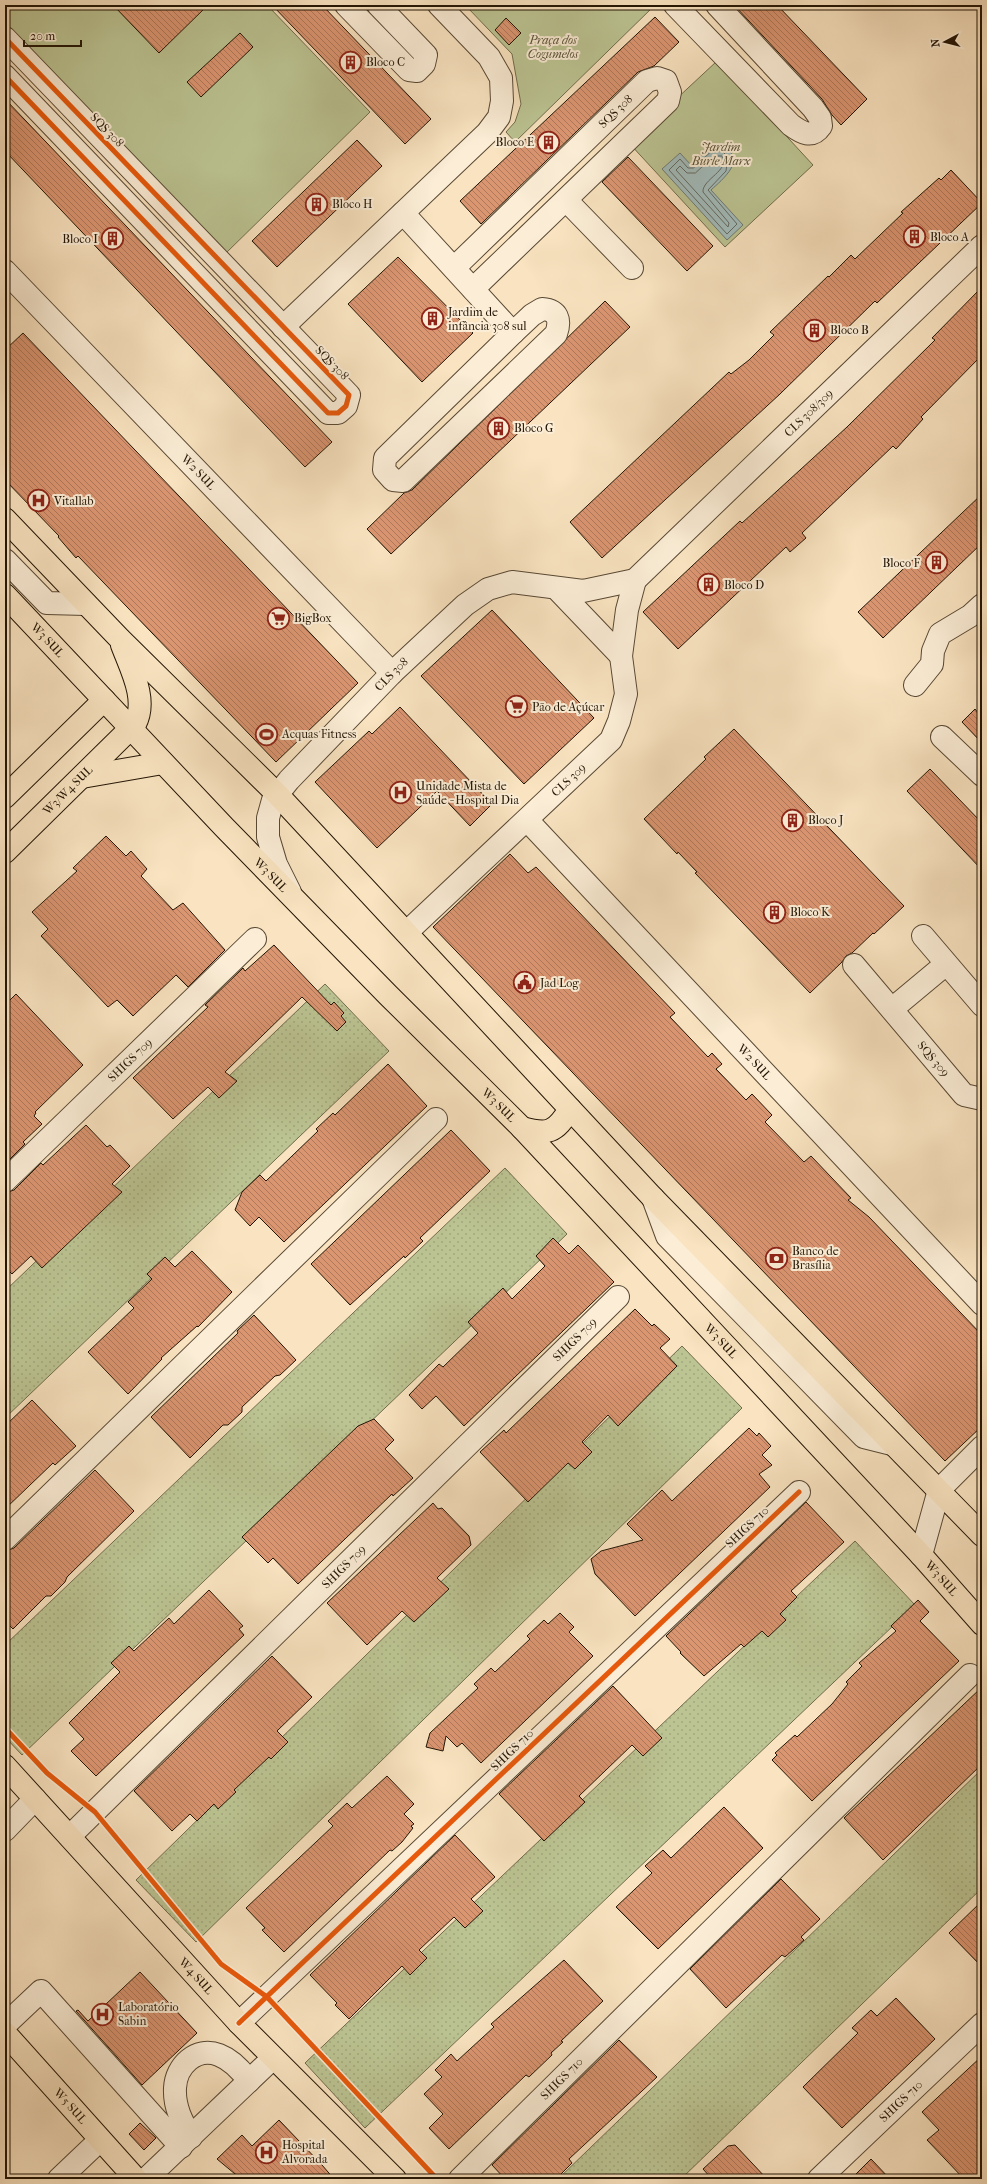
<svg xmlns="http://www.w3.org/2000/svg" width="987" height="2184" font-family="'IM FELL French Canon',serif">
  <defs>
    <pattern id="grass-dots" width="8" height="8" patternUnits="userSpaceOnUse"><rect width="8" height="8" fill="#bcc493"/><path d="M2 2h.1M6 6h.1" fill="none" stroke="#a1a87d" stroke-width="1.8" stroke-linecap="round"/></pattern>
    <pattern id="building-back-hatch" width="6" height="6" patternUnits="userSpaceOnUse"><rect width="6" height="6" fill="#da9571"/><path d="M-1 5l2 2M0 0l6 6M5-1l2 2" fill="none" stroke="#b0785b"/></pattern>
  </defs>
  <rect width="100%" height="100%" fill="#f9e3c0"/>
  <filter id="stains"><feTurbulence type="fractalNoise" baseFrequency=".005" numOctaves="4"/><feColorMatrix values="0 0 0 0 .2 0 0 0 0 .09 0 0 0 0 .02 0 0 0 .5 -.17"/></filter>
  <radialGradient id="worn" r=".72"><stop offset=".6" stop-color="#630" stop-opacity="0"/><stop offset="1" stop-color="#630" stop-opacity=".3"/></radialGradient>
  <path fill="url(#grass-dots)" stroke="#706c4c" d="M325,984L389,1051L5,1418V1291Z
    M505,1168L567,1234L22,1755L5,1737V1645Z
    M682,1346L742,1408L196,1942L136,1880Z
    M855,1541L915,1605L365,2128L305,2063Z
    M982,1769V1888L681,2179H558Z"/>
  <path fill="#bcc493" stroke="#706c4c" d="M5,5H267L370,112L224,255L5,29Z
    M469,5H655L515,142L506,132L515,122L521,104L512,54L467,7Z
    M717,61L813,165L725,247L629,143Z"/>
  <path fill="#a2bcbc" stroke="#6f7973" d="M722,147C749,158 722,180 711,190L743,225L727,240L662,169L680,153L691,165L710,148Z"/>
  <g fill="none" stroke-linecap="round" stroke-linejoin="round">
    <path stroke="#626860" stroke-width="1" d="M712,151H722L728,157L726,171L708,190L737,224L727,234L669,170L680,159L688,168H693Z
      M714,156H722C731,170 702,179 703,192L729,223L728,227L676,170L680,166L687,173H695Z"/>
  </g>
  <path fill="url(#building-back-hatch)" stroke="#231505" d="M113,5H208L159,53Z
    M272,5H322L431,119L405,144Z
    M734,5H777L867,99L841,125L832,115L822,99Z
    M655,17L679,42L654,66L638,72L481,224L460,201Z
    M506,18L521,33L509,45L495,30Z
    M240,33L253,47L201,97L187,82Z
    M5,99L332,442L305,467L5,151Z
    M357,140L382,166L277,267L252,241Z
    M628,157L713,246L687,271L602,182Z
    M951,170L982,203L877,303L875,301L780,394L602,558L570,522L729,372L731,374L749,360L774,335L770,332L828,276L829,277L851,255L855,259L903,213L901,212L939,178L941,180Z
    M398,257L473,333L422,382L348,304Z
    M982,287V355L921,417L923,419L896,449L893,446L802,533L806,538L790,552L786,547L678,649L643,612L740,521L742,523L847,427L935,340L932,338Z
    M605,301L630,327L391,554L367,529L404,493L412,490Z
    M23,333L358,683L276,762L78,556L76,558L58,537L59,536L5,480V350Z
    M982,494V543L883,638L858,612Z
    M492,610L594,718L524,784L421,676Z
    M400,707L492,804L470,826L437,791L377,848L315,782L369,731L372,734Z
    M975,709L982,718V743L962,722Z
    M734,729L904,906L874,934L873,933L852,953L846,956L842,962L810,993L695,873L697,872L678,852L677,854L644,819L706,759L704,757Z
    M930,769L982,823V870L907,791Z
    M106,836L126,856L131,851L147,869L141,876L173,910L183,903L225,950L188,987L176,975L133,1016L117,1000L108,1007L41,936L48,929L32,912L77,871L73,868Z
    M510,854L528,873L536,867L675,1013L670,1017L708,1057L712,1053L722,1064L716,1069L746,1100L752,1094L772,1115L765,1122L804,1162L811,1156L851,1198L848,1200L869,1217L982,1335V1426L945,1461L433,927Z
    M274,945L331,1005L334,1002L344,1013L341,1016L346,1022L337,1031L302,997L225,1072L237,1081L219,1098L208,1087L173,1119L133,1078L208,1007L205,1005L243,968L245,971Z
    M16,994L83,1065L35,1112L36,1113L34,1116L42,1124L23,1142L25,1144L5,1164V1005Z
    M388,1064L427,1106L284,1242L259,1217L250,1226L235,1210L242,1192L260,1175L266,1181L318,1131L316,1129L333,1113L335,1115Z
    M86,1125L107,1147L110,1145L130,1166L112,1184L122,1192L42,1268L31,1256L12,1274L5,1267V1193L14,1190L41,1163L43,1165Z
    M451,1130L490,1171L420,1238L423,1241L405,1258L404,1256L350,1305L311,1264Z
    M553,1238L569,1254L578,1245L614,1282L464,1426L436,1396L422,1409L409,1395L439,1364L443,1367L478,1333L468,1322L503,1288L512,1299L545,1266L536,1256Z
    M192,1251L232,1292L198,1327L197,1326L161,1358L162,1359L128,1394L88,1352L134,1308L128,1302L152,1279L147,1274L165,1257L175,1267Z
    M635,1309L652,1326L654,1324L670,1339L660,1348L677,1366L618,1426L608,1415L582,1442L592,1452L575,1469L568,1463L528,1502L480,1452L504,1430L506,1433Z
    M254,1315L296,1360L280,1375L275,1376L242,1407V1412L228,1425H223L190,1458L151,1417L238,1333L237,1331Z
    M32,1400L76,1446L55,1465L53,1463L5,1509V1426Z
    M374,1419L394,1440L385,1449L413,1478L393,1496L392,1494L298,1584L273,1558L268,1563L242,1537L358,1426Z
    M749,1428L757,1436L759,1433L771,1446L762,1455L772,1465L759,1474L770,1487L635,1616L595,1574L591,1559L601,1551L643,1540L627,1524L662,1490L672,1501Z
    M95,1470L134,1511L67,1577L65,1582L51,1596H46L13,1629L5,1621L6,1551L14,1548Z
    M806,1502L844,1542L791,1591L797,1597L780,1614L786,1620L768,1637L762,1631L744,1647L741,1644L704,1676L680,1653L681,1652L666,1636Z
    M433,1503L438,1509L442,1508L469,1536L471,1545L437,1578L449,1589L414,1622L402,1611L367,1645L327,1603Z
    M209,1590L243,1626L239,1629L244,1635L96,1776L71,1751L84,1739L69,1723L120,1672L111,1663L129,1646L134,1651L169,1618L174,1624Z
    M918,1600L929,1612L920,1621L959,1661L812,1801L772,1760L777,1755L775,1753L795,1735L797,1737L832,1704L848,1684L846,1682L862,1666L859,1663L896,1631L891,1626Z
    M560,1613L574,1627L569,1632L593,1656L481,1763L462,1743L457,1747L446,1736L443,1751L426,1747L430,1733L478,1688L474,1684L491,1668L495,1672L530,1639L527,1636L544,1620L548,1624Z
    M272,1656L312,1697L277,1731L288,1742L271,1759L269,1757L234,1790L236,1792L218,1809L214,1804L197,1821L190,1814L172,1831L134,1791Z
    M613,1686L662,1738L643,1756L632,1745L579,1796L585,1802L544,1841L499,1794Z
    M982,1687V1764L883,1860L844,1818Z
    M387,1776L414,1804L404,1814L414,1824L411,1826L413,1828L402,1842L392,1851L390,1850L284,1952L262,1930L265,1928L246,1908L333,1826L328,1821L347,1803L352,1808Z
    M724,1807L763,1848L658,1949L616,1907L652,1873L645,1866L663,1850L671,1858Z
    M455,1835L495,1877L471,1899L483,1911L465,1928L454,1917L419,1950L427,1958L410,1975L402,1966L349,2019L335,2005L337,2003L310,1975Z
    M781,1879L820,1919L801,1937L804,1940L785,1957L782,1955L726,2008L690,1969Z
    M982,1901V1967L949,1933Z
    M564,1960L603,2001L561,2041L563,2042L551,2053L552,2055L529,2077L526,2075L449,2149L429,2128L443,2114L424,2094L442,2077L435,2070L451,2054L457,2061L494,2027L491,2024Z
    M140,1972L197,2033L142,2085L76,2011L78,2010L88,2021Z
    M896,1998L935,2039L842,2128L803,2087L858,2033L852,2028L871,2010L877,2016Z
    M619,2040L657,2077L569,2159L572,2163L556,2179H505L492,2165Z
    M982,2056V2179H964L927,2140L939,2130L922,2112Z
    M279,2120L322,2165L334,2179H241L217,2159L242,2135L252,2146Z
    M140,2123L156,2138L144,2150L129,2134Z
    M735,2145L767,2179H712L703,2169L728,2146Z
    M871,2159L890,2179H851Z"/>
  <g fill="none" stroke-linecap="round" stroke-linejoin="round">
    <defs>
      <g id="minor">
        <path d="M346,5L409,70L417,71L424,64L426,55L378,5"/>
        <path d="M675,5L791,125C802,133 812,139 821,126L820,118L813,108L717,5"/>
        <path d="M5,38L349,395L346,406L338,413H328L5,76"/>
        <path d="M566,200L632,268"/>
        <path d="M403,213L513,333"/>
        <path id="s1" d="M454,268L647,81L657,78L666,81L670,92L668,101L473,289"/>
        <path id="s2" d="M5,271L392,673"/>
        <path d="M542,309C558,310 561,320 556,334L403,481L393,480L384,470L385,458L513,333L532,315Z"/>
        <path d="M283,327L487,133L499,117L502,101L501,78L489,57L439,5"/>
        <path d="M5,560L47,603L86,604"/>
        <path id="s3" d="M635,580L982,246"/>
        <path d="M556,588L621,656"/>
        <path d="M915,685L932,664L933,651L940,634L970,616L982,605"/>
        <path d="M942,737L982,775"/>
        <path id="s4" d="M527,820L982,1304"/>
        <path id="s5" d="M290,892L276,864L268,837V818L273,800L289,780L392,673L465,605L488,589L512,582L583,591L635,580"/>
        <path id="s6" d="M407,932L611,740L619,721L626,694L621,656L627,610L635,580"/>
        <path d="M923,936L982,1005"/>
        <path id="s7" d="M854,965L964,1095L982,1099"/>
        <path d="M892,1009L946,964"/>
        <path id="s8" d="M5,1181L255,939"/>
        <path d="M653,1198L667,1236L864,1437L892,1444"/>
        <path d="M5,1539L436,1119"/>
        <path d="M921,1555L939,1490L982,1447"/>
        <path d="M5,1830L35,1799"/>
        <path id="s9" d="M70,1836L618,1297"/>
        <path d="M239,2023L799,1492"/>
        <path d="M5,2025L41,1991L181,2147"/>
        <path d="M191,2137C182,2122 174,2107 175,2088C176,2066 196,2046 219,2055C232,2060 241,2070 249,2081"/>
        <path d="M59,2179L100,2140"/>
        <path d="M146,2179L273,2058"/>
        <path id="s10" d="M460,2179L970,1675"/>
        <path id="s11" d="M819,2179L982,2024"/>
      </g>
      <g id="major">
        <path d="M5,519L120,639L277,794L653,1198L982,1535"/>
        <path id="s12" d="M5,595L224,827L388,995L522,1128L921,1555L982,1624"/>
        <path d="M82,777L163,763"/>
        <path d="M5,797L104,700"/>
        <path id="s13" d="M5,852L135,724C148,700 131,669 122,645"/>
        <path d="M522,1128C548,1135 555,1133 570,1109"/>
        <path id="s14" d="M5,1766L239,2023L395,2179"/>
        <path id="s15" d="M5,2033L136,2179"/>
      </g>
    </defs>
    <use href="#minor" stroke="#584834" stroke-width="24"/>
    <use href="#major" stroke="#231505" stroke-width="24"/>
    <use href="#minor" stroke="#fbedd6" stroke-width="22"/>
    <use href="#major" stroke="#f9e3c0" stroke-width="22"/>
    <defs>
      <path id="cycleway" d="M5,38L349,395L346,406L338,413H328L5,76
        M5,1728L47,1773L95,1812L221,1964L267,1997L437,2179
        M239,2023L799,1492"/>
    </defs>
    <use href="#cycleway" stroke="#fbedd6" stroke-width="8"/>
    <use href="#cycleway" stroke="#e8590c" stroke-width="5"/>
  </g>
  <defs>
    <symbol id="building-ring" viewBox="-11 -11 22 22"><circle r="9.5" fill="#fbedd6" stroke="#8f2418" stroke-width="1.5"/><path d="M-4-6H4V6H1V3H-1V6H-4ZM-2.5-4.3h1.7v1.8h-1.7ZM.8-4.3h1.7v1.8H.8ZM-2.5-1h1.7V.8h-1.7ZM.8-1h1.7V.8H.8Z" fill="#8f2418"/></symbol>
    <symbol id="hospital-ring" viewBox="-11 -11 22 22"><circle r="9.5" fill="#fbedd6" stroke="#8f2418" stroke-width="1.5"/><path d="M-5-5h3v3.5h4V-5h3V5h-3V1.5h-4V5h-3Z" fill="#8f2418"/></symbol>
    <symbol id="supermarket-ring" viewBox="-11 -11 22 22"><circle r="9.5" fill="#fbedd6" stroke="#8f2418" stroke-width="1.5"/><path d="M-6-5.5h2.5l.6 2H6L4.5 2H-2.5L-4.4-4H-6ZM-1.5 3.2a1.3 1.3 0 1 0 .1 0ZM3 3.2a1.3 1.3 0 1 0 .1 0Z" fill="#8f2418"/></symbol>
    <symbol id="stadium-ring" viewBox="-11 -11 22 22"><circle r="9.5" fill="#fbedd6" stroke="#8f2418" stroke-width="1.5"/><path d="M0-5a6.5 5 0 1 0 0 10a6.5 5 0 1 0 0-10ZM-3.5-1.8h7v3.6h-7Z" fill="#8f2418"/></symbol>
    <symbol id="civic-ring" viewBox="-11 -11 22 22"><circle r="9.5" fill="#fbedd6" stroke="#8f2418" stroke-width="1.5"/><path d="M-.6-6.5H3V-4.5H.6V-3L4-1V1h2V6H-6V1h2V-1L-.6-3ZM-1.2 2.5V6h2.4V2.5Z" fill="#8f2418"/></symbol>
    <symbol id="bank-ring" viewBox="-11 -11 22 22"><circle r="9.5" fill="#fbedd6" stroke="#8f2418" stroke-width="1.5"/><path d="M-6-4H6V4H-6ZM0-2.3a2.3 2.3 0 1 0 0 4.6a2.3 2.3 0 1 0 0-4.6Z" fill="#8f2418"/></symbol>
  </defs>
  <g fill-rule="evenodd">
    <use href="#building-ring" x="338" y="50" width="25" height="25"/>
    <use href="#building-ring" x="536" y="130" width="25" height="25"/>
    <use href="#building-ring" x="304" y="192" width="25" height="25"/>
    <use href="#building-ring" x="902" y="224" width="25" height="25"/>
    <use href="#building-ring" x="100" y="226" width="25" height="25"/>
    <use href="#building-ring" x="420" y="306" width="25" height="25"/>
    <use href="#building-ring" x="802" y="318" width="25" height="25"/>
    <use href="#building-ring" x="486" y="416" width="25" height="25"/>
    <use href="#hospital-ring" x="26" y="488" width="25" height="25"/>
    <use href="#building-ring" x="924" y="550" width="25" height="25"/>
    <use href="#building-ring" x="696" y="572" width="25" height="25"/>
    <use href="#supermarket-ring" x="266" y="606" width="25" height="25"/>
    <use href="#supermarket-ring" x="504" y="694" width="25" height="25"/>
    <use href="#stadium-ring" x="254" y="722" width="25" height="25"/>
    <use href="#hospital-ring" x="388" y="780" width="25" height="25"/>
    <use href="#building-ring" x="780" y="808" width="25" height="25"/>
    <use href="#building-ring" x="762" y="900" width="25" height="25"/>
    <use href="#civic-ring" x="512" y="970" width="25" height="25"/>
    <use href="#bank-ring" x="764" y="1246" width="25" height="25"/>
    <use href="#hospital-ring" x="90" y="2002" width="25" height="25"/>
    <use href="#hospital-ring" x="254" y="2140" width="25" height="25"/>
  </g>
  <g text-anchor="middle" stroke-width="4" stroke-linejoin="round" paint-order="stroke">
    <g font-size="12" font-style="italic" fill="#595237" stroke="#fbedd6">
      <text x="553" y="44">Praça dos<tspan x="553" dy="14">Cogumelos</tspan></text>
      <text x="721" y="151">Jardim<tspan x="721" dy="14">Burle Marx</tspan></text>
    </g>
    <g font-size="12" fill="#231505" stroke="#fbedd6" text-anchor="start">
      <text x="366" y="66">Bloco C</text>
      <text x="534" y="146" text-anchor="end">Bloco E</text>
      <text x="332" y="208">Bloco H</text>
      <text x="930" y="241">Bloco A</text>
      <text x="98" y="243" text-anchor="end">Bloco I</text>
      <text x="448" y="316">Jardim de<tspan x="448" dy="14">infância 308 sul</tspan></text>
      <text x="830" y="334">Bloco B</text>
      <text x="514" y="432">Bloco G</text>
      <text x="54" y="505">Vitallab</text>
      <text x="920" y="567" text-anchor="end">Bloco F</text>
      <text x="724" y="589">Bloco D</text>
      <text x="294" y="622">BigBox</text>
      <text x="532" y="711">Pão de Açúcar</text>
      <text x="282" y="738">Acquas Fitness</text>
      <text x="416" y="790">Unidade Mista de<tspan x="416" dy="14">Saúde - Hospital Dia</tspan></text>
      <text x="808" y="824">Bloco J</text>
      <text x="790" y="916">Bloco K</text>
      <text x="540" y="987">Jad Log</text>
      <text x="792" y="1255">Banco de<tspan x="792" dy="14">Brasília</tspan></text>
      <text x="118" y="2011">Laboratório<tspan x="118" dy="14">Sabin</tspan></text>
      <text x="282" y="2149">Hospital<tspan x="282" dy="14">Alvorada</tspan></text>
    </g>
    <g font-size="12" fill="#231505" stroke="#fbedd6">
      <text dy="4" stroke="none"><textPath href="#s1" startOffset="225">SQS 308</textPath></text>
      <text transform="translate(107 130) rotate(46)" y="4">SQS 308</text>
      <text transform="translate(332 363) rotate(46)" y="4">SQS 308</text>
      <text dy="4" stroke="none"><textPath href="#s3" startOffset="241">CLS 308/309</textPath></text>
      <text dy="4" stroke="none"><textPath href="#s2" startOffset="279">W2 SUL</textPath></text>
      <text dy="4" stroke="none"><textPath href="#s12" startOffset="62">W3 SUL</textPath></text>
      <text dy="4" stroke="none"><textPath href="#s5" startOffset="270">CLS 308</textPath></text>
      <text dy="4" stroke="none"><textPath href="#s6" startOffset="222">CLS 309</textPath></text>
      <text dy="4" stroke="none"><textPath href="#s13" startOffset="88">W3/W4 SUL</textPath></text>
      <text dy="4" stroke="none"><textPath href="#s12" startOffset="386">W3 SUL</textPath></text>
      <text dy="4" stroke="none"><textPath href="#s7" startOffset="123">SQS 309</textPath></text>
      <text dy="4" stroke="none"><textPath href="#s8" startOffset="174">SHIGS 709</textPath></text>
      <text dy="4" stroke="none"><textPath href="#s4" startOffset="332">W2 SUL</textPath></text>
      <text dy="4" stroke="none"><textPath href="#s12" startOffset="710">W3 SUL</textPath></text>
      <text dy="4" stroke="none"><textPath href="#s9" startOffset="708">SHIGS 709</textPath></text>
      <text dy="4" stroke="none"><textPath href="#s12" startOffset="1034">W3 SUL</textPath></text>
      <text transform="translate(747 1527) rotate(-43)" y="4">SHIGS 710</text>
      <text dy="4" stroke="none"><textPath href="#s9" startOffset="384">SHIGS 709</textPath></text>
      <text dy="4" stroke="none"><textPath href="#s12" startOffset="1358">W3 SUL</textPath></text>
      <text transform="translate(512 1750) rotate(-44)" y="4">SHIGS 710</text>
      <text dy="4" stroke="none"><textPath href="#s14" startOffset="284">W4 SUL</textPath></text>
      <text dy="4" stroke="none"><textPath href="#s10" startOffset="143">SHIGS 710</textPath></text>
      <text dy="4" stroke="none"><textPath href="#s11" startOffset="113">SHIGS 710</textPath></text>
      <text dy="4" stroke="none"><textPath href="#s15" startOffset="98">W5 SUL</textPath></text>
    </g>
  </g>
  <rect width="987" height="2184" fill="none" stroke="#f9e3c0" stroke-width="20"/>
  <rect x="6" y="6" width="975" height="2172" fill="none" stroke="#231505" stroke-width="2"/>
  <rect x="10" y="10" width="967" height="2164" fill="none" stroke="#231505"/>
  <g transform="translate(945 42) rotate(263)" stroke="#fbedd6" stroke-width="3" paint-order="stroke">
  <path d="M0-3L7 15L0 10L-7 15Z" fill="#231505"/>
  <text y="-6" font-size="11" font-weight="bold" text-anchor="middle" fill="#231505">N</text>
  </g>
  <path d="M24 40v6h57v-6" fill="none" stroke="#231505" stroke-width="2"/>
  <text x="30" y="40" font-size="12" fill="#231505" stroke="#fbedd6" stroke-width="3" paint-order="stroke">20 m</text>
  <rect width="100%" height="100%" filter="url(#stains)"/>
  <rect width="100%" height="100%" fill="url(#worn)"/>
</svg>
